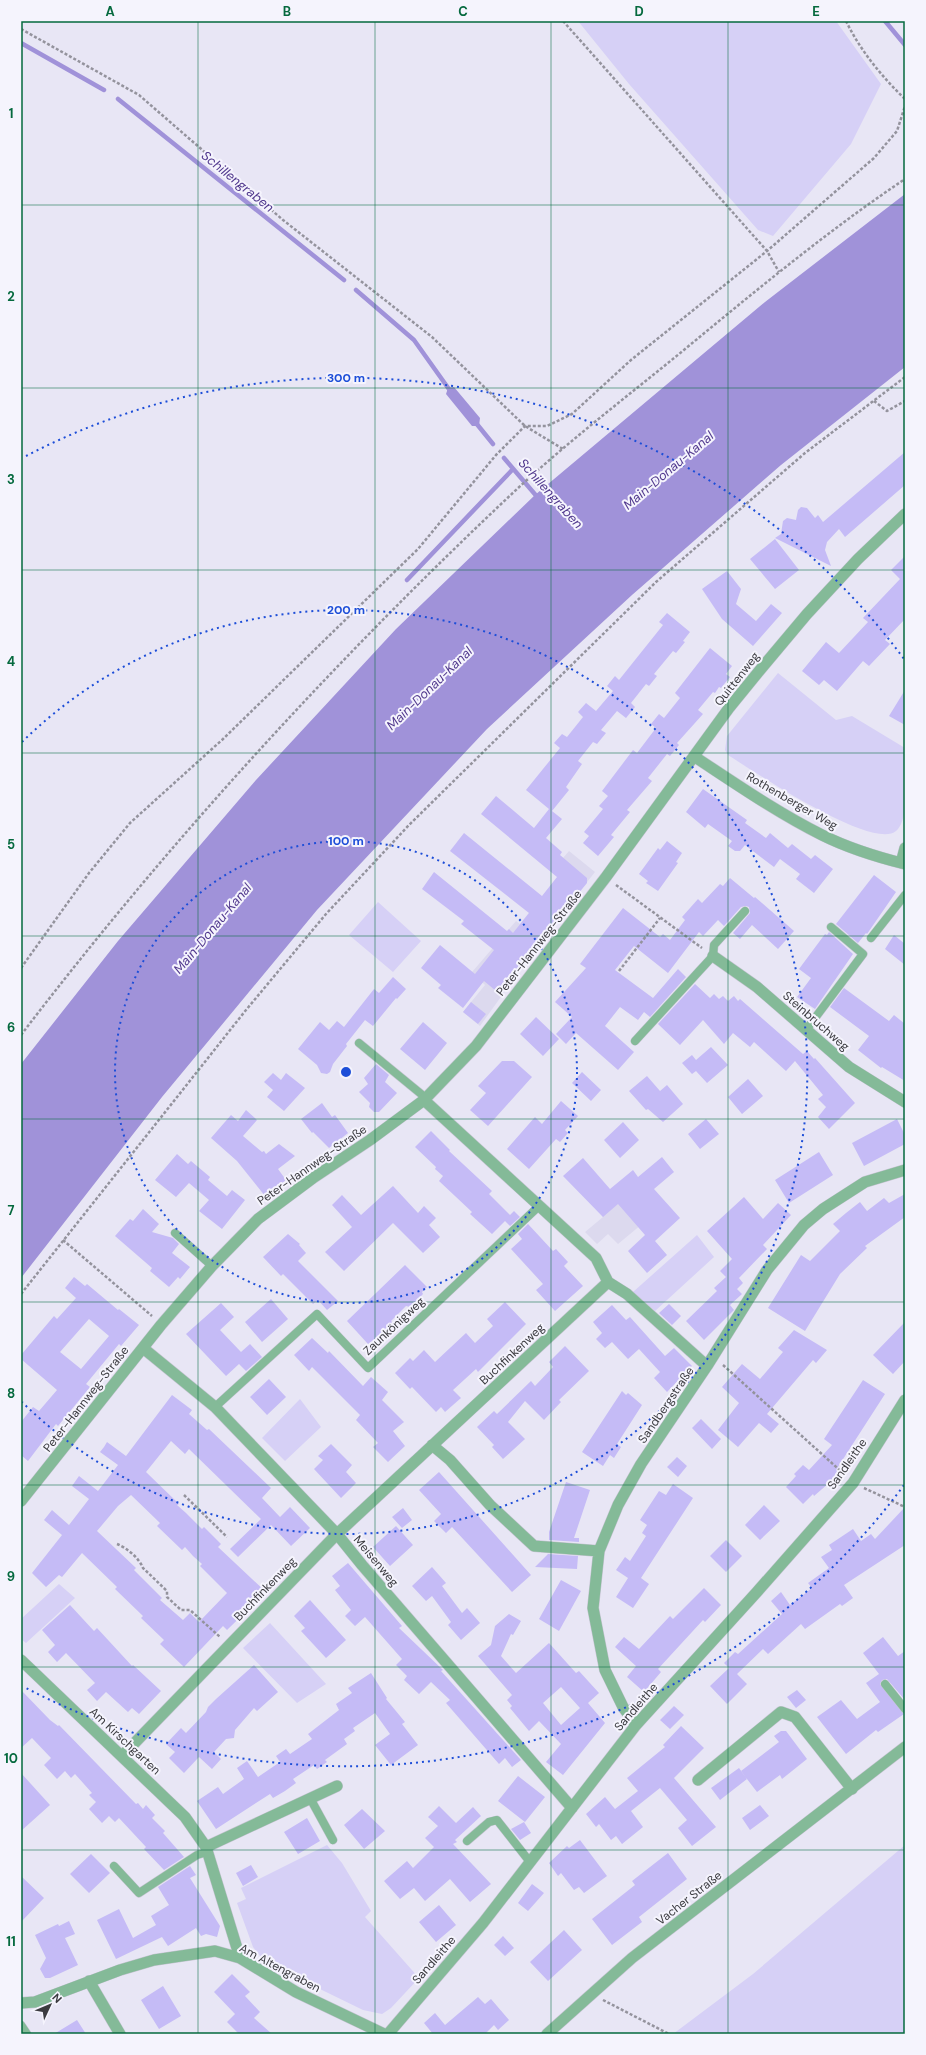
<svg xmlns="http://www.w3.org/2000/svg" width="926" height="2055" font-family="'DM Sans',sans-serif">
  <rect width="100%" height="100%" fill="#e8e6f5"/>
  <path fill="#dcd9ee" d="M569,851L595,872L546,934L480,1026L463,1012L485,985L472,972L516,921L520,924L561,873L563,858Z
    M609,1195L653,1215L618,1244L608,1234L597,1244L585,1232L603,1217L595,1208Z"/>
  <path fill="#d6d0f6" d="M578,21H836L881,84L851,144L773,236L758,230L629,84Z
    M778,673L836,720L852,716L905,748C905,767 911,819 896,831C872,851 753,771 728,755L725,750L727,736Z
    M378,902L421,941L393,972L349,935Z
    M697,1235L714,1257L655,1311L633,1292Z
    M300,1399L321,1427L285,1461L262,1438Z
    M59,1584L75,1598L26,1643L21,1639V1619Z
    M270,1623L326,1684L297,1703L243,1648Z
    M327,1845L342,1863L371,1911L365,1917L419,1978L391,2008L382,2014L363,2010L285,1972L260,1956L253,1947L237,1903L246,1899L241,1888Z
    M905,1845V2034H673L753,1974Z"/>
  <path fill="#a092d9" d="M905,194V367L781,465L632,595L487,729L317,910L162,1097L21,1278V1064L118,941L256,780L396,629L535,495L765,302Z
    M454,387L480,418L479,426H472L446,394L448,388Z"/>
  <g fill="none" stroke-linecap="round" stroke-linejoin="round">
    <path stroke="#a092d9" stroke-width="4.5" d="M885,21L905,45
      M21,43L104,90
      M118,99L344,280
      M356,290L414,340L451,392
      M476,423L493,444
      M504,458L539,499
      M407,580L513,469"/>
  </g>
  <path fill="#c5bbf6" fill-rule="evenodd" d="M905,452V485L845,537L839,529L827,542L825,550L831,566L775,538L781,534L783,521L787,518L796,520L798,510L801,507L807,508L815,518L818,515L823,522Z
    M775,539L799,570L775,589L750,559Z
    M905,556V619L885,640L890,644L869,666L863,661L837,691L824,680L819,685L802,671L826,642L839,653L868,622L863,618L900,579L891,570Z
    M727,571L741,589L736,604L756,621L771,604L782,613L753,646L722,619L702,589Z
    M667,613L690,632L683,641L685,642L676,653L673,651L654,674L657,676L649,686L646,684L631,703L635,707L626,718L617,711L601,730L606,733L597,744L593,742L578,761L582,764L566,787L569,790L552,811L562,819L546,838L562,852L560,855L587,878V883L533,949L535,951L501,995L484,981L463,1008L438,988L441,985L421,968L440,945L475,974L494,950L461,924L464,921L422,889L434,872L507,931L509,929L513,933L529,913L450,851L464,833L542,896L557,877L481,814L496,796L534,828L549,809L526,790L560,748L554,743L562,734L567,737L583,717L578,712L586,703L596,711L613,691L607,686L615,676L619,680L663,625L659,622Z
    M710,648L732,666L726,674L730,677L721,688L719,687L715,693L713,692L698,710L703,714L677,743L679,745L670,756L667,754L648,778L652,781L627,810L630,812L611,835L614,837L598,856L583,843L589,836L584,832L603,809L599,806L608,796L602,791L633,750L637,753L656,728L651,724L659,714L664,718L680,698L675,693Z
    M905,690V725L889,716Z
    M703,789L747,820L745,823L766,838L770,833L788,848L792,844L811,859L815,855L833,869L814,893L796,879L800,874L780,859L774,867L745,845L740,851H735L728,846L732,841L708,824L705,828L686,812Z
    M667,841L682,853L676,862L678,863L658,891L646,883L648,881L639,874L658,848L660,850Z
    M874,875L896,892L867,934L866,933L858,943L836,924Z
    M730,878L754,898L755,897L794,931L778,949L752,925L740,939L733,933L750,913L749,907L746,906L741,907L724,926L718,920L703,936L699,932L668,973L634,946L615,970L653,998L678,969L686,977L650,1017L644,1012L638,1020L620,1007L605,1026L634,1052L618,1070L576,1033L566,1044L556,1034L572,1017L555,1002L586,968L580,964L623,908L660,937L663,934L670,940L685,920L682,917L698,899L702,903L720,884L723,886Z
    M829,932L853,954L815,1009L797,997L811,978L799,969L825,934L827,935Z
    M894,935L905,944V965L885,949Z
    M393,977L406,989L397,999L396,998L373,1026L365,1020L346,1044L347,1046L333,1064L330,1072L327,1074L321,1073L317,1065L298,1049L320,1022L329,1030L337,1021L344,1027L374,989L379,993Z
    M695,984L710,998L714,994L719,999L723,996L728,1001L734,996L738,1001L740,999L803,1054L807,1051L814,1059L815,1058L855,1103L829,1129L818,1117L826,1107L818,1099L823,1095L795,1061L786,1071L754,1042L750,1047L733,1033L724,1044L703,1020L680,1045L658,1024Z
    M844,988L889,1021L894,1015L905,1024V1081L882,1067L881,1068L858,1050L869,1036L830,1007Z
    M471,1002L486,1014L478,1024L463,1012Z
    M536,1017L559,1039L543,1056L520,1034Z
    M423,1022L447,1043L425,1070L400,1049Z
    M711,1047L728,1065L707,1083L696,1071L692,1074L682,1063L692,1055L696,1060Z
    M502,1061H514L532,1077L488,1126L470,1110L486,1093L478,1086Z
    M376,1064L389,1075L385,1082L397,1093L379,1112H374L369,1107L370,1103L359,1092L368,1084L364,1078Z
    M582,1072L601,1090L591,1101L572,1083Z
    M273,1073L281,1080L286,1073L305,1088L284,1111L267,1097L273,1090L264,1082Z
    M647,1076L660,1091L667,1085L683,1104L663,1122L648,1109L646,1110L629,1091Z
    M748,1079L763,1096L742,1114L728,1097Z
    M561,1101L578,1116L565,1130L568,1133L560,1142L556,1139L529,1169L507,1149L535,1117L542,1124Z
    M322,1103L332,1117L335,1115L348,1133L329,1148L313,1132L312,1133L301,1119Z
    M246,1110L257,1120L243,1136L262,1152L264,1151L266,1154L279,1144L295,1156L278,1169L286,1180L265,1196L237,1161L211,1138L231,1115L238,1121Z
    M706,1119L719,1134L700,1149L688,1134Z
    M897,1119L905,1135V1144L864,1166L852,1143Z
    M623,1122L639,1140L620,1158L604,1140Z
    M431,1131L450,1150L449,1151L492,1191L489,1194L510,1215L514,1211L520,1217L510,1226L505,1221L492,1234L470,1214L472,1212L439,1181L443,1176L435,1169L436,1167L415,1147Z
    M819,1152L833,1175L789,1203L775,1180Z
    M177,1154L188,1164L191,1161L210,1177L208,1180L227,1196L232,1190L245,1200L222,1229L199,1211L209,1200L189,1183L176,1197L155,1180Z
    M662,1157L674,1172L654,1189L680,1218L655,1241L667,1255L647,1273L628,1251L645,1235L618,1204L603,1217L563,1176L583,1158L610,1189L633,1170L638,1177Z
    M393,1186L418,1213L424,1206L436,1218L429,1225L440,1237L423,1253L393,1223L344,1271L325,1252L352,1227L332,1205L342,1195L361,1215Z
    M905,1194V1217L865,1246L867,1248L840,1274L805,1331L768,1308L801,1255L810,1261L840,1231L833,1224L846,1213L860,1202L867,1211L884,1198L889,1203Z
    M744,1197L763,1219L778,1203L791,1215L763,1245L767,1249L739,1278L743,1283L737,1289L742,1294L730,1305L734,1310L704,1340L686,1321L717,1291L714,1288L726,1277L720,1271L732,1259L707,1231Z
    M143,1209L159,1224L152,1232L173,1238L179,1244L172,1253L190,1267L180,1279L178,1277L169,1287L150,1271L152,1268L115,1236L130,1219L133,1221Z
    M528,1224L553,1251L556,1249L568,1262L564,1266L583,1286L555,1311L536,1290L543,1284L511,1249L522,1239L518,1234Z
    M288,1234L300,1244L299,1245L306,1253L298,1261L338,1301L327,1310L318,1300L313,1304L283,1274L281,1276L263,1257Z
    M405,1265L427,1287L422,1292L423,1294L410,1307L406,1306L391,1321L392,1322L388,1327V1329L376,1341H372L368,1344L347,1321Z
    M74,1277L85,1286L87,1284L118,1310L119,1309L139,1325L121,1346L119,1344L86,1384L90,1387L58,1426L56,1424L28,1461L21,1455V1422L33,1407L39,1411L57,1390L21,1359V1355L54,1316L57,1319L76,1298L65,1288ZM89,1319L109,1336L81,1369L60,1352Z
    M271,1299L288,1319L262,1342L245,1322Z
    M505,1302L526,1324L478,1372L476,1369L453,1390L461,1398L445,1412L441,1407L436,1412L412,1387L410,1389L395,1373L410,1358L413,1361L424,1350L435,1362L466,1333L475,1343L493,1326L487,1319Z
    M221,1303L234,1317L220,1330L241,1352L250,1344L262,1357L246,1371L239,1364L226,1376L186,1334Z
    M669,1304L681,1316L672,1325L659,1313Z
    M612,1305L626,1320L630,1317L665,1356L674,1348L692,1366L667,1392L654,1378L660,1372L639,1349L628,1359L612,1342L605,1348L596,1339L602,1333L593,1322Z
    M905,1322V1361L893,1374L873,1355Z
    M794,1330L827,1350L816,1363L813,1360L767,1414L779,1424L771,1433L759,1423L738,1447L718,1430L739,1403L722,1387L742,1364L760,1379L783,1352L778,1348Z
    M312,1338L328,1353L329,1351L363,1386L371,1377L388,1392L382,1400L404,1422L393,1431L405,1446L388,1462L373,1447L378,1443L356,1420L360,1415L312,1367L309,1371L294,1355Z
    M565,1346L589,1371L559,1400L561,1402L544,1420L525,1401L508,1422L525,1439L503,1459L492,1447L494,1445L477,1427L494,1411L497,1414L531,1381L535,1386L553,1367L549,1362Z
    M269,1379L286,1397L267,1415L250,1397Z
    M863,1380L885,1394L836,1470L838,1472L829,1483L814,1496L813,1494L803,1504L786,1487L796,1476L794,1474L803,1465L809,1470L832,1445L824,1439Z
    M622,1391L626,1395L628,1393L642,1405L617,1444L621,1447L614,1458L610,1455L603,1466L582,1452Z
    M172,1395L192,1410L189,1414L207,1430L209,1429L271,1488L262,1498L280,1517L290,1507L310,1528L291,1546L271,1525L238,1557L230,1549L261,1519L189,1449L185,1454L171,1441L146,1472L179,1504L177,1505L186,1513L202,1529L204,1527L221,1544L218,1547L266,1592L227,1630L223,1626L184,1667L160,1644L164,1640L141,1618L143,1616L115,1589L117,1587L82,1553L62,1577L59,1575L46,1587L32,1573L62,1535L44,1520L52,1510L69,1525L89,1499L72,1486L79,1476L98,1491L118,1465L100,1452L104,1447L107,1442L126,1456ZM131,1495L160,1523L157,1526L182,1550L185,1547L193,1556L202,1564L200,1566L227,1593L199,1622L190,1613L183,1620L160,1600L162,1598L134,1570L136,1568L97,1531L118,1506Z
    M701,1419L721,1439L712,1449L692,1428Z
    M331,1444L352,1465L346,1472L356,1483L341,1498L314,1469L323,1460L318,1456Z
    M677,1457L687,1466L678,1477L667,1467Z
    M439,1472L531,1575L512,1592L452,1527L446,1533L434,1521L441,1514L419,1490Z
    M566,1482L590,1490L574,1538H579V1542L549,1540V1532Z
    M673,1484L693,1498L641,1578L649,1584L633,1608L616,1597L628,1578L616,1570L625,1557L630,1561L646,1536L642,1533L647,1525L640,1520L659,1491L666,1495Z
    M764,1505L780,1521L760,1540L745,1525Z
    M905,1507V1545L844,1585L853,1598L842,1606L840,1604L805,1629L801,1624L768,1654L763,1649L737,1674L747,1684L727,1704L710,1686L729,1668L724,1663L735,1652L738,1654L782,1614L771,1601L781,1592L790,1605L812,1588L808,1583L829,1568L821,1557L832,1550L829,1545L853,1529L861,1541L871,1534L875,1539Z
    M403,1508L412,1520L402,1528L392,1517Z
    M396,1526L413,1545L390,1566L373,1547Z
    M726,1540L742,1556L726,1572L710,1556Z
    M548,1554L578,1556L577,1569L535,1567Z
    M348,1563L402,1626L399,1628L443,1670L441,1671L521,1760L512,1767L505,1758L499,1764L446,1703L450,1700L431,1682L419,1694L404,1680L407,1676L396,1665L402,1659L365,1617L355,1626L345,1616L351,1610L335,1590L340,1586L332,1576Z
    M432,1567L446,1583L442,1586L462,1613L467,1608L480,1623L461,1640L448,1625L451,1622L432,1596L426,1601L412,1586Z
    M561,1580L581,1591L559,1631L539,1619Z
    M704,1588L721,1605L705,1622L703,1620L658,1669L661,1672L644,1692L627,1677L636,1666L615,1647L624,1637L639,1649L670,1616L673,1619Z
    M310,1600L346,1640L326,1658L301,1631L305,1628L294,1616Z
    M70,1605L94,1631L97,1628L132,1666L133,1665L161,1691L139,1714L132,1708L128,1712L106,1692L97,1701L87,1690L95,1683L66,1653L57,1662L48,1652L55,1645L42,1630Z
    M509,1614L521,1621L513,1635L511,1634L501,1656L516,1673L549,1643L576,1673L579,1671L599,1693L588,1703L605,1723L563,1775L546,1762L561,1744L539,1721L529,1731L510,1708L512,1706L507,1700L512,1695L478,1656L491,1645L495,1626ZM561,1687L580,1708L561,1725L543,1703Z
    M883,1637L898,1656L905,1651V1700L887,1679L882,1680L880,1684L904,1714L878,1732L876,1730L846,1754L817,1717L841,1700L857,1719L880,1702L866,1683L879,1674L863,1653Z
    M254,1665L278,1692L257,1711L254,1708L235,1730L234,1738L226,1739L214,1752L221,1759L212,1769L199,1757L184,1773L169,1758L175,1752L166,1744L181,1728L186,1733L206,1712L208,1707L216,1699Z
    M371,1673L387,1698L386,1699L405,1722L402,1724L418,1745L391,1765L375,1745L390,1734L375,1713L353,1728L355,1731L344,1739L347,1744L325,1760L327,1762L317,1769L314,1765L293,1779L296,1783L285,1791L273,1798L270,1794L216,1829L197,1801L218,1787L223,1794L244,1779L237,1768L247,1761L258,1777L280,1762L276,1756L286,1749L290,1754L312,1739L308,1734L339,1710L336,1704L352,1693L348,1688Z
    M21,1690L50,1720L58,1726L59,1725L136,1804L138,1803L143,1809L146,1805L155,1815L152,1818L165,1831L163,1833L184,1857L164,1870L144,1849L146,1847L119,1818L115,1822L109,1816L102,1823L89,1809L96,1802L89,1795L92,1793L75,1774L71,1778L65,1771L57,1779L44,1765L51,1758L32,1738L21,1748Z
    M797,1690L806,1700L796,1708L787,1697Z
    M674,1706L684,1715L670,1729L660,1720Z
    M681,1726L704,1748L674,1778L716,1827L692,1846L678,1828L687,1820L660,1788L631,1811L643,1827L622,1844L616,1836L611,1840L599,1824L596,1827L586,1814L605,1797L615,1809L638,1791L627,1778L665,1747L663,1745Z
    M781,1731H786L807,1759L782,1779L780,1775L757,1792L747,1779L720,1800L711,1788L739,1768L747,1779L741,1771L779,1742L774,1736Z
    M21,1773L50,1805L21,1831Z
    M518,1776L545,1797L525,1822L498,1801Z
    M760,1805L769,1816L750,1830L742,1818Z
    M439,1806L456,1823L473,1807L481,1816L455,1840L457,1842L453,1844L491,1884L470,1902L450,1879L425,1901L414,1888L400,1899L384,1881L407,1861L413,1868L434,1847L425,1838L438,1826L428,1817Z
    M362,1809L385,1831L364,1849L344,1825Z
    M307,1818L320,1841L298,1854L284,1832Z
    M524,1822L531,1833L520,1840L511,1829Z
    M580,1840L607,1876L584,1893L579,1887L574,1890L561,1873L558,1876L549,1863L567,1846L569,1848Z
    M668,1853L687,1879L639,1917L642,1922L612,1945L592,1919L635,1885L632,1881Z
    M91,1854L110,1873L89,1893L70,1874Z
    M251,1865L258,1877L243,1886L236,1873Z
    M190,1866L196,1875L190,1878L220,1926L217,1937L206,1934L201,1936L196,1928L168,1946L162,1937L116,1959L97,1920L119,1909L133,1938L156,1925L151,1916L169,1905L158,1887Z
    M21,1876L44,1898L21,1922Z
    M532,1884L544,1893L528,1911L518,1903Z
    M439,1905L456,1925L436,1942L419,1922Z
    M69,1921L75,1934L65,1938L78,1965L50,1978H45L40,1969L46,1958L35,1935L58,1924L59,1926Z
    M564,1930L582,1950L548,1981L530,1962Z
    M503,1936L514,1948L505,1956L494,1945Z
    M232,1974L250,1992L245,1996L260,2012L254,2018L272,2034H239L227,2022L235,2014L214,1992Z
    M163,1986L181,2016L159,2029L141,2000Z
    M478,1997L485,2004L491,1999L509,2020L498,2030L494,2025L485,2034H433L424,2023L435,2013L445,2025Z
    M77,2020L86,2034H54Z"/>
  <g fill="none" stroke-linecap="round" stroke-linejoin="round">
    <defs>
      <path id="service" d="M871,938L905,895
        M806,1030L863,954L831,927
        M635,1041L713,956L714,945L745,911
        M359,1043L426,1098
        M175,1233L212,1266
        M215,1407L317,1314L368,1368L539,1206
        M885,1684L905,1709
        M310,1798L333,1840
        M467,1841L489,1822L497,1820L530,1862
        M114,1866L139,1893L197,1855L207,1852
        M21,2025L27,2034"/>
      <path id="minor" d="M695,757C736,784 778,813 822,835C848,848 877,857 905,864
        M901,863L905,848
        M713,956L757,987L849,1067L905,1102
        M424,1100L596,1258L608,1282L627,1294L707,1366
        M143,1348L215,1407L337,1534L362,1565L572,1808
        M432,1445L450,1460L490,1505L534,1546L599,1551
        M21,1501L161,1325L212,1266L258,1219L313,1178L370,1140L424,1100L476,1046L606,877L729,708L760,670L807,614L858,559L905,514
        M21,1660L185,1817L206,1847L240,1958
        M636,1725L623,1707L605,1670L593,1608L599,1551L618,1505L641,1464L707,1366L767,1270L804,1225L823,1209L865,1182L905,1170
        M122,1756L337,1534L608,1282
        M698,1780L781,1712L795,1717L852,1789
        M206,1847L337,1786
        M89,1981L120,2034
        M21,2003L35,2002L120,1970L154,1960L215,1951L240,1958L296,1992L384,2034
        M388,2034L483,1923L636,1725L756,1593L853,1483L905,1400"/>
      <path id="tertiary" d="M547,2034L632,1958L905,1747"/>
    </defs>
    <use href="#service" stroke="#c5c4d1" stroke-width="9"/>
    <use href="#minor" stroke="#c5c4d1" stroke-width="12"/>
    <use href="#tertiary" stroke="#c5c4d1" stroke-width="12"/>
    <path stroke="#94939d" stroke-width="2.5" stroke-dasharray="3 2" stroke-linecap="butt" d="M563,21L767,251L779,272
      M846,21C860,50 882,77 905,99
      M21,29L139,95L283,220L432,337L525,426L563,449
      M874,401L887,411L905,401
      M616,885L702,948
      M21,968L89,873L130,823L223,739L418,549L496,455L525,426H547L572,414L631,360L767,251L874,158L897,131L905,106
      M619,971L660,918
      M21,1035C170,840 338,657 517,489C569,441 625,398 679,354C753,293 826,232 905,179
      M63,1240L152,1316
      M21,1294L246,1010L326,914L409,825L656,582L805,453L905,377
      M723,1365L844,1474
      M864,1488L905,1507
      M184,1495L227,1537
      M117,1544C127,1548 139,1558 143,1568L167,1591V1597L181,1610H190L220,1637
      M603,2000L669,2034"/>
    <use href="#service" stroke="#84ba98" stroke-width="8"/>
    <use href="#minor" stroke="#84ba98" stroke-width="11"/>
    <use href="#tertiary" stroke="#84ba98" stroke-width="11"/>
  </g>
  <path fill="none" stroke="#05693e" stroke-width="1" stroke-opacity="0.55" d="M198,21V2034M375,21V2034M551,21V2034M728,21V2034M21,205H905M21,388H905M21,570H905M21,753H905M21,936H905M21,1119H905M21,1302H905M21,1485H905M21,1667H905M21,1850H905"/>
  <g fill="none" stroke="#1d4ed8" stroke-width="2" stroke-dasharray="2 4">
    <circle cx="346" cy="1072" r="231"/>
    <path d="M22 742A462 462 0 1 1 22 1402"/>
    <path d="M904 1485A694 694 0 0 1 26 1688M26 456A694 694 0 0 1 904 659"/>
  </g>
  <g text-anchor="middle" stroke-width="4" stroke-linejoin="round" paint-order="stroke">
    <g font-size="12" fill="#3b3b40" stroke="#f5f4fd">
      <text transform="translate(737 679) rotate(-52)" y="4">Quittenweg</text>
      <text transform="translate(792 801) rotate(30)" y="4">Rothenberger Weg</text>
      <text transform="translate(539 943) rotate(-52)" y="4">Peter-Hannweg-Straße</text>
      <text transform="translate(816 1021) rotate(41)" y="4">Steinbruchweg</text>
      <text transform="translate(312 1165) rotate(-35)" y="4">Peter-Hannweg-Straße</text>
      <text transform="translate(394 1326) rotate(-43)" y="4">Zaunkönigweg</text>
      <text transform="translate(512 1354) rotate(-43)" y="4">Buchfinkenweg</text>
      <text transform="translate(86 1399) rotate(-52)" y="4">Peter-Hannweg-Straße</text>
      <text transform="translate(666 1405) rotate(-56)" y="4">Sandbergstraße</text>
      <text transform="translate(847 1464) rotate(-55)" y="4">Sandleithe</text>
      <text transform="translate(376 1561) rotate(50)" y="4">Meisenweg</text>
      <text transform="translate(265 1589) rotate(-46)" y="4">Buchfinkenweg</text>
      <text transform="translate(636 1707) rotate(-49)" y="4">Sandleithe</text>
      <text transform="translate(125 1741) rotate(43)" y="4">Am Kirschgarten</text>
      <text transform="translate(689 1898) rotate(-38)" y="4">Vacher Straße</text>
      <text transform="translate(434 1960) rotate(-49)" y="4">Sandleithe</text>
      <text transform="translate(280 1968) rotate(28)" y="4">Am Altengraben</text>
    </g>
    <g font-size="13" font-style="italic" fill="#51398e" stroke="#f5f4fd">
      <text transform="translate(238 181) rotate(39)" y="5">Schillengraben</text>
      <text transform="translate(668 470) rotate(-40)" y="5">Main-Donau-Kanal</text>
      <text transform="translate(551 493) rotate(48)" y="5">Schillengraben</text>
      <text transform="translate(429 688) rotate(-44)" y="5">Main-Donau-Kanal</text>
      <text transform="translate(212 928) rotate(-50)" y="5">Main-Donau-Kanal</text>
    </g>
  </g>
  <circle cx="346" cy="1072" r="6" fill="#1d4ed8" stroke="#f5f4fd" stroke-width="2"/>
  <g font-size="12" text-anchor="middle" font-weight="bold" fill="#1d4ed8" stroke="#f5f4fd" stroke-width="4" stroke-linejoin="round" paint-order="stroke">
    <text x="346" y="382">300 m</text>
    <text x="346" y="614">200 m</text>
    <text x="346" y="845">100 m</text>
  </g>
  <rect width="926" height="2055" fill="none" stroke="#f5f4fd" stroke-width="44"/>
  <g transform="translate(50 2005) rotate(46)" stroke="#f5f4fd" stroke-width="3" paint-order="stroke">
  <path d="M0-3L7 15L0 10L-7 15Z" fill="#3b3b40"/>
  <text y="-6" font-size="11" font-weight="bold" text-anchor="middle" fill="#3b3b40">N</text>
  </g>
  <rect x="22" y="22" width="882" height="2011" fill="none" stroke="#05693e" stroke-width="1.5"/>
  <g font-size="13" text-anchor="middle" font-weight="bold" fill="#05693e">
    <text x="110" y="16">A</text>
    <text x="287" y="16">B</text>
    <text x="463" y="16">C</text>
    <text x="639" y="16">D</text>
    <text x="816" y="16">E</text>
    <text x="11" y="118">1</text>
    <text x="11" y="301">2</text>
    <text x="11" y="484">3</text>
    <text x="11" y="666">4</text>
    <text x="11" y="849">5</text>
    <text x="11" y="1032">6</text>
    <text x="11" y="1215">7</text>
    <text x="11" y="1398">8</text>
    <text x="11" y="1581">9</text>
    <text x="11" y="1763">10</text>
    <text x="11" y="1946">11</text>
  </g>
</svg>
